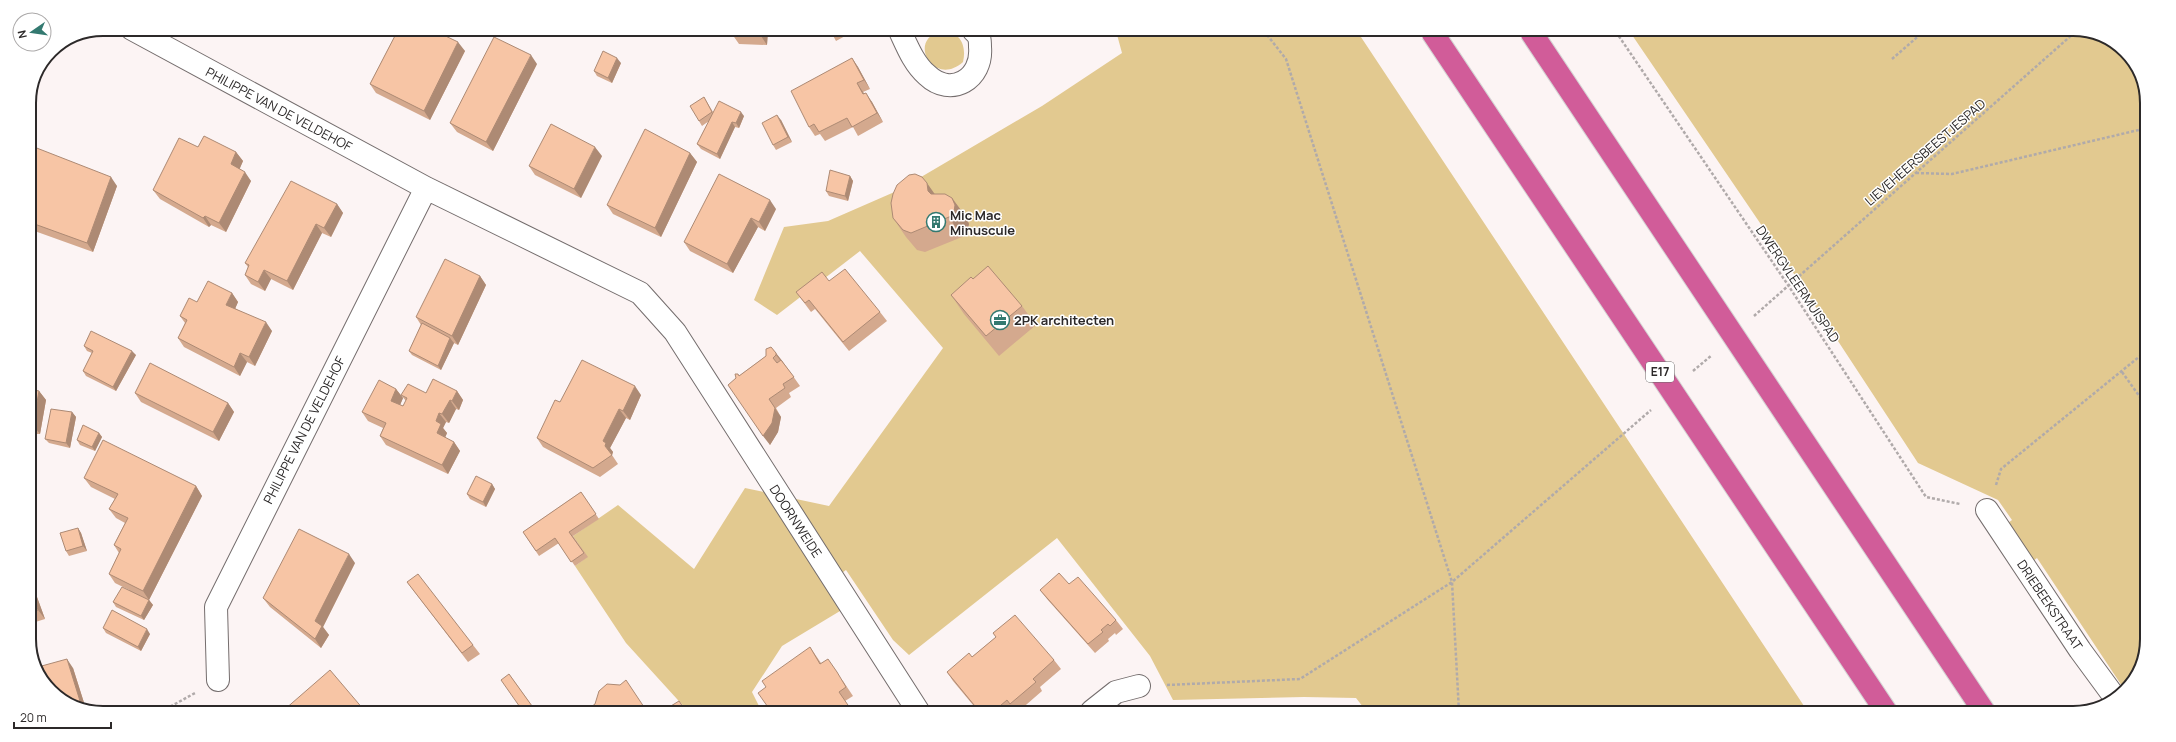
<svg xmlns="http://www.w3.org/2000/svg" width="2176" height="742" font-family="Manrope,sans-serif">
  <rect width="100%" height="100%" fill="#fcf4f4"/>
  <path fill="#e2c990" d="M941,31C960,31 967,45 963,62C934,88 906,40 941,31Z
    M1116,31H1357L1808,712H1367L1356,698L1304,697L1173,700L1150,656L1057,538L909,655L893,640L846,570L828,583L845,608L782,646L752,692L761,710H687L626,643L575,566L587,557L573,536L618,505L694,569L745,488L829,506L943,348L860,251L777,315L754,300L784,227L828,221L899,190L1042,106L1122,53Z
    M1630,32L2097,33L2132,58L2147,98L2143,663L2124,689L2037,558L2033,561L2008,523L2012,520L1998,500L1918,463L1775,245Z"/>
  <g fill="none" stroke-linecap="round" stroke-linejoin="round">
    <defs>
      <path id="street" d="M132,29L426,188L640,293L675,332L918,711
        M900,31C907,46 914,64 927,75C951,98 983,79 980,47C980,40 980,36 974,31
        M1987,510L2080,650L2116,699
        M218,680L216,607L426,188
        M1092,711L1116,692L1139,686"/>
    </defs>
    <use href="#street" stroke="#746d6d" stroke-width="24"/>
    <path stroke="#b0aaaa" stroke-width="2.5" stroke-dasharray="3 2" stroke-linecap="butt" d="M1264,31L1286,59L1452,582L1459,712
      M1616,32L1788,285L1926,497L1960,504
      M1892,59L1922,33
      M1916,173L1952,174L2147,128
      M1754,316L2074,33
      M1693,371L1712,355
      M2122,372L2145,404
      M1996,485L2001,469L2145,352
      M1167,685L1300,679L1452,582L1651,410
      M166,709L195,693"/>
    <use href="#street" stroke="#fff" stroke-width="22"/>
    <defs>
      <path id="highway-bridge" d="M1432,32L1887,713
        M1531,32L1985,713"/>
    </defs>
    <use href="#highway-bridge" stroke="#d5d4d4" stroke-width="24" stroke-linecap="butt"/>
    <use href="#highway-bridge" stroke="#d15c99" stroke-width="22"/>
  </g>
  <path fill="#d4a98e" d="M264,29H284L272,33Z
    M334,29H349L346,35Z
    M398,30H443L442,34L465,51L430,120L376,93L370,84Z
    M768,30L767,45L739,44L732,34Z
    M830,30H845L847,35L836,41Z
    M1047,31H1055L1050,35Z
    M852,58L858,67L870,89L863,92L872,102L883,122L858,136L853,127L825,141L820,134L815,136L809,127Z
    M621,63L612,83L597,76L594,71Z
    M537,64L493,151L457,132L450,123Z
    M704,97L713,112L744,116L739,128L735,127L720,159L701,149L697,144L709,121L702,126L699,121Z
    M781,120L792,142L776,150L773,145Z
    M29,145L117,186L93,252L29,229Z
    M198,147L236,152L243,161L239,169L251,181L226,232L211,225L209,227L160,199L153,190Z
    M690,153L697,162L661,237L613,214L607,205Z
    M602,156L581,198L535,175L529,166Z
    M850,176L853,181L848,201L829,196L826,191Z
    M935,194L952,198L966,217L969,224L967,231L962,237L925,252L917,250L906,237L893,218Z
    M337,204L343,213L331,237L322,233L293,290L271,279L265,291L251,284L245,275L248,267L245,263Z
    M776,209L765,231L758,227L733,273L690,251L684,242Z
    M480,276L486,285L458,345L452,342L454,343L441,370L412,355L409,351L421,325L416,317Z
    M973,279L1022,306L1036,325L999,356L964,314L951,295Z
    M829,281L880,312L887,321L849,351L815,309L811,312L796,292Z
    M232,293L238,302L235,308L272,331L255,366L247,362L240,376L184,347L178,338L185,323L180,316L197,302Z
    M84,346L136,355L116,391L86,376L83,371L92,353L87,351Z
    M771,347L783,362L800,386L789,393L791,397L776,408L781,417L778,432L770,445L739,376L766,356Z
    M29,389L39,391L46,400L40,434H29Z
    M396,389L403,398L400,405L403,406L406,401L401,395L457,391L463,400L459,410L456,409L449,423L446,422L443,428L447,433L445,438L454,442L460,451L448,474L386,445L380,436L383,428L368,421L362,412Z
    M135,393L228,403L234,412L219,441L141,402Z
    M641,395L630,420L626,418L610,448L613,452L612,455L618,464L600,477L543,447L537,438L560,402Z
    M72,412L76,417L70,448L49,443L45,439Z
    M99,433L102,437L95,451L80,445L77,440Z
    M84,478L196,486L202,496L149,600L153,605L144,620L116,607L113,602L129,590L115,583L109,574L119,553L114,545L125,523L116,518L109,509L115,499L91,487Z
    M492,484L495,489L486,507L470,499L467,494Z
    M581,492L599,519L573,536L588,557L575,566L559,543L539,556L523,532Z
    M78,528L81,533L87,551L69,556L66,551Z
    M355,563L323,627L329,635L321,648L270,607L263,598Z
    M29,575L45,619L29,624Z
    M407,582L473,645L480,654L468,662Z
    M1069,584L1116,620L1123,629L1116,635L1115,633L1108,639L1109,641L1095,653L1047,599L1040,590Z
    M103,628L150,634L141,651L106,633Z
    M993,633L1054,660L1061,669L1040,687L1042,691L1019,711H1015L1013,709L1011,711H978L953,681L947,672L972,657L996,637Z
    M810,647L821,663L843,681L853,696L845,701L852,711L770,710L766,687Z
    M73,668L86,709H79L44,684Z
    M509,674L535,710H522Z"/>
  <path fill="#ad8a74" d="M342,29H349L346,35Z
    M433,30H443L440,39Z
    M761,30H768L767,45L761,36Z
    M458,42L465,51L430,120L424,111Z
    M531,55L537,64L493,151L486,142Z
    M617,58L621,63L612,83L608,78Z
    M852,58L858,67L870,89L864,80Z
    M857,83L863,92L869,103L863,94Z
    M866,93L872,102L883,122L877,113Z
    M741,112L744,116L739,128L736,123Z
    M777,115L781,120L792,142L788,137Z
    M732,122L735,127L720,159L717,154Z
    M595,147L602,156L581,198L574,189Z
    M236,152L243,161L238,173L231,164Z
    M690,153L697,162L661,237L655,228Z
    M245,172L251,181L226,232L219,223Z
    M850,176L853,181L848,201L845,196Z
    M111,177L117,186L93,252L87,243Z
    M927,183L941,203L928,191Z
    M952,198L966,217L969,224L967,231L962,237L949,217Z
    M770,200L776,209L765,231L759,222Z
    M337,204L343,213L331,237L324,228Z
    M205,216L211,225L209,227L203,218Z
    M751,218L758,227L733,273L727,264Z
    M316,224L322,233L293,290L287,281Z
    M264,270L271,279L265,291L258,282Z
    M480,276L486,285L458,345L452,336Z
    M232,293L238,302L233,314L226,305Z
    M266,322L272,331L255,366L249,357Z
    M450,338L454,343L441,370L438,366Z
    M132,351L136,355L116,391L113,387Z
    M240,353L247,362L240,376L234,367Z
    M776,353L783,362V364L776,355Z
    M635,386L641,395L630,420L623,411Z
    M396,389L403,398L398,410L391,401Z
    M39,391L46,400L40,434L33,425Z
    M457,391L463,400L459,410L452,401Z
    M769,399L781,417L778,432L770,445L763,436Z
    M450,400L456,409L449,423L442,414Z
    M228,403L234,412L219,441L213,432Z
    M619,409L626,418L610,448L613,452L612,455L605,446L603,441Z
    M72,412L76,417L70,448L66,443Z
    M439,413L446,422L443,428L447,433L443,442L437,433L436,421Z
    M99,433L102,437L95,451L92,447Z
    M454,442L460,451L448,474L442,465Z
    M492,484L495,489L486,507L483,502Z
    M196,486L202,496L149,600L153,605L144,620L141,616L149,600L143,591Z
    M78,528L81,533L87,551L83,546Z
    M349,554L355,563L323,627L329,635L321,648L315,639V621Z
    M29,575L45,619L38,610L29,584Z
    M147,629L150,634L141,651L138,647Z
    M67,659L73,668L86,709L80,701Z"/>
  <path fill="#f7c5a5" stroke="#ad8a74" d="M398,30H434H433L458,42L424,111L370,84Z
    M733,30H761V36L732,34Z
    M830,30H844L833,36Z
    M494,37L531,55L486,142L450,123Z
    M603,51L617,58L608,78L594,71Z
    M852,58L864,80L857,83L863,94L866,93L877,113L852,127L847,118L819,132L814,124L809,127L791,91Z
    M704,97L712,112L699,121L690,106Z
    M719,101L741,112L736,123L732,122L717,154L697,144Z
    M777,115L788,137L773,145L762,123Z
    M551,124L595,147L574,189L529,166Z
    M645,129L690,153L655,228L607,205Z
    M204,136L236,152L231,164L245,172L219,223L205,216L203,218L153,190L179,138L198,147Z
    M29,145L111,177L87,243L29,222Z
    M830,170L850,176L845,196L826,191Z
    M719,174L770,200L759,222L751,218L727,264L684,242Z
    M915,174L922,177L927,183L928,191L931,194H945L952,198L955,205L954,212L949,217L911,233L903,230L893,218L891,203L893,194L897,185L909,175Z
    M291,181L337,204L324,228L316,224L287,281L264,270L258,282L245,275L249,265L245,263Z
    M445,259L480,276L452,336L416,317Z
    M988,266L1022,306L986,336L951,295L971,277L973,279Z
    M845,269L880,312L843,342L809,300L805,303L796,292L822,272L829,281Z
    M208,281L232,293L226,305L266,322L249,357L240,353L234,367L178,338L187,320L180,316L189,298L197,302Z
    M422,323L450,338L438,366L409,351Z
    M91,331L132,351L113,387L83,371L93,351L84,346Z
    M771,347L776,353V355L773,358L777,363L781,360L794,377L783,384L785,388L769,399L775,408L772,423L763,436L728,385L736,378L735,374H738L739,376L758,362L766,356V349Z
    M582,360L635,386L623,411L619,409L603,441L606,443L605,446L612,455L593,468L537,438L555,400L560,402Z
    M150,363L228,403L213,432L135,393Z
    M433,379L457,391L452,401L450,400L442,414L439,413L436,421L441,424L437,433L454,442L442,465L380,436L386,423L362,412L379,380L396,389L391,401L403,406L407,398L401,395L408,384L426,393Z
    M29,389L39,391L33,425H29Z
    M51,409L72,412L66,443L45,439Z
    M83,425L99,433L92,447L77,440Z
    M103,440L196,486L143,591L109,574L121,549L114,545L128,518L109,509L118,494L84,478Z
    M476,476L492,484L483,502L467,494Z
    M581,492L596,514L569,532L584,553L571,562L555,538L536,551L523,532Z
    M78,528L83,546L66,551L60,533Z
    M299,529L349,554L315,621L322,626L315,639L263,598Z
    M1059,573L1069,584L1078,577L1116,620L1110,626L1108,624L1101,630L1103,632L1088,644L1040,590Z
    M418,574L473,645L462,653L407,582Z
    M29,584L38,610L29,613Z
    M122,587L149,600L141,616L113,602Z
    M112,610L147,629L138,647L103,628Z
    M1015,615L1054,660L1033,679L1036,682L1010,704L1007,700L994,711H979L947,672L969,653L972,657L996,637L993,633Z
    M810,647L820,664L828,659L837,672L846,687L839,692L850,708L846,711L781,710L779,708L775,710H770L758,693L766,687L762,681Z
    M67,659L80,701L71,703L44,684L38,667Z
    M330,670L364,710H284Z
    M509,674L532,706L527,710H522L501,680Z
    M626,680L646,710H587L595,704L599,691L607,684L620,685Z
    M679,701L685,710H667L666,709Z"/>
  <defs>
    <symbol id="building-ring" viewBox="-11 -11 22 22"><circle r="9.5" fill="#fff" stroke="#337970" stroke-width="1.5"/><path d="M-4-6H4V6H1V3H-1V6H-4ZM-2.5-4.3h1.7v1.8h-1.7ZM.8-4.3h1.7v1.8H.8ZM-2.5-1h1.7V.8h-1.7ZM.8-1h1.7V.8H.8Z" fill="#337970"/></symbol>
    <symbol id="office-ring" viewBox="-11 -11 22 22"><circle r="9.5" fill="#fff" stroke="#337970" stroke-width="1.5"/><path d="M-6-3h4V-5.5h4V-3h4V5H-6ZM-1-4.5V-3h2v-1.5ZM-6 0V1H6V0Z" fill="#337970"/></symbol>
  </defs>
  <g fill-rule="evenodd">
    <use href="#building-ring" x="925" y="211" width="22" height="22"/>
    <use href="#office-ring" x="989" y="309" width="22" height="22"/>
  </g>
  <g text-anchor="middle" stroke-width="3" stroke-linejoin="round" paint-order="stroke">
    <rect fill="#fff" stroke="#6b6969" stroke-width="1" x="1646" y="362" width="28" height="20" rx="3"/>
    <g font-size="12" font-weight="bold" fill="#2c2929">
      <text x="1660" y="376">E17</text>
    </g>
    <g font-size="13" fill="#2c2929" stroke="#fff">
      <text transform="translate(279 109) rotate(28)" y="5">PHILIPPE VAN DE VELDEHOF</text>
      <text transform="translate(1925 152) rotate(-41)" y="5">LIEVEHEERSBEESTJESPAD</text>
      <text transform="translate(1798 284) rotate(56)" y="5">DWERGVLEERMUISPAD</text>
      <text transform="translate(304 430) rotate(-63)" y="5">PHILIPPE VAN DE VELDEHOF</text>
      <text transform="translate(796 521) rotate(57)" y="5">DOORNWEIDE</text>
      <text transform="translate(2050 605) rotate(56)" y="5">DRIEBEEKSTRAAT</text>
    </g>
    <g font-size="13" font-weight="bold" fill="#2c2929" stroke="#fff" text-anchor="start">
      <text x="950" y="220">Mic Mac<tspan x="950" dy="15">Minuscule</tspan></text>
      <text x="1014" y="325">2PK architecten</text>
    </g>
  </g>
  <path d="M0 0H2176V742H0ZM103 36H2073A67 67 0 0 1 2140 103V639A67 67 0 0 1 2073 706H103A67 67 0 0 1 36 639V103A67 67 0 0 1 103 36Z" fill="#fff" fill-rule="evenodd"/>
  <path fill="none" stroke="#2c2929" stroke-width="2" d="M103 36H2073A67 67 0 0 1 2140 103V639A67 67 0 0 1 2073 706H103A67 67 0 0 1 36 639V103A67 67 0 0 1 103 36Z"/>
  <g transform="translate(32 32) rotate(257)"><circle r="19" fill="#ffffff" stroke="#aba9a9"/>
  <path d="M0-3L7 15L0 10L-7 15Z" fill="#337970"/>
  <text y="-6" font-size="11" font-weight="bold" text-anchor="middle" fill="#2c2929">N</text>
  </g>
  <path d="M14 722v6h97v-6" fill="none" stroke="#2c2929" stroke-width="2"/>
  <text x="20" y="722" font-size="12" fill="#2c2929" stroke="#ffffff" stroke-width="3" paint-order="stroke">20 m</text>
</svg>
